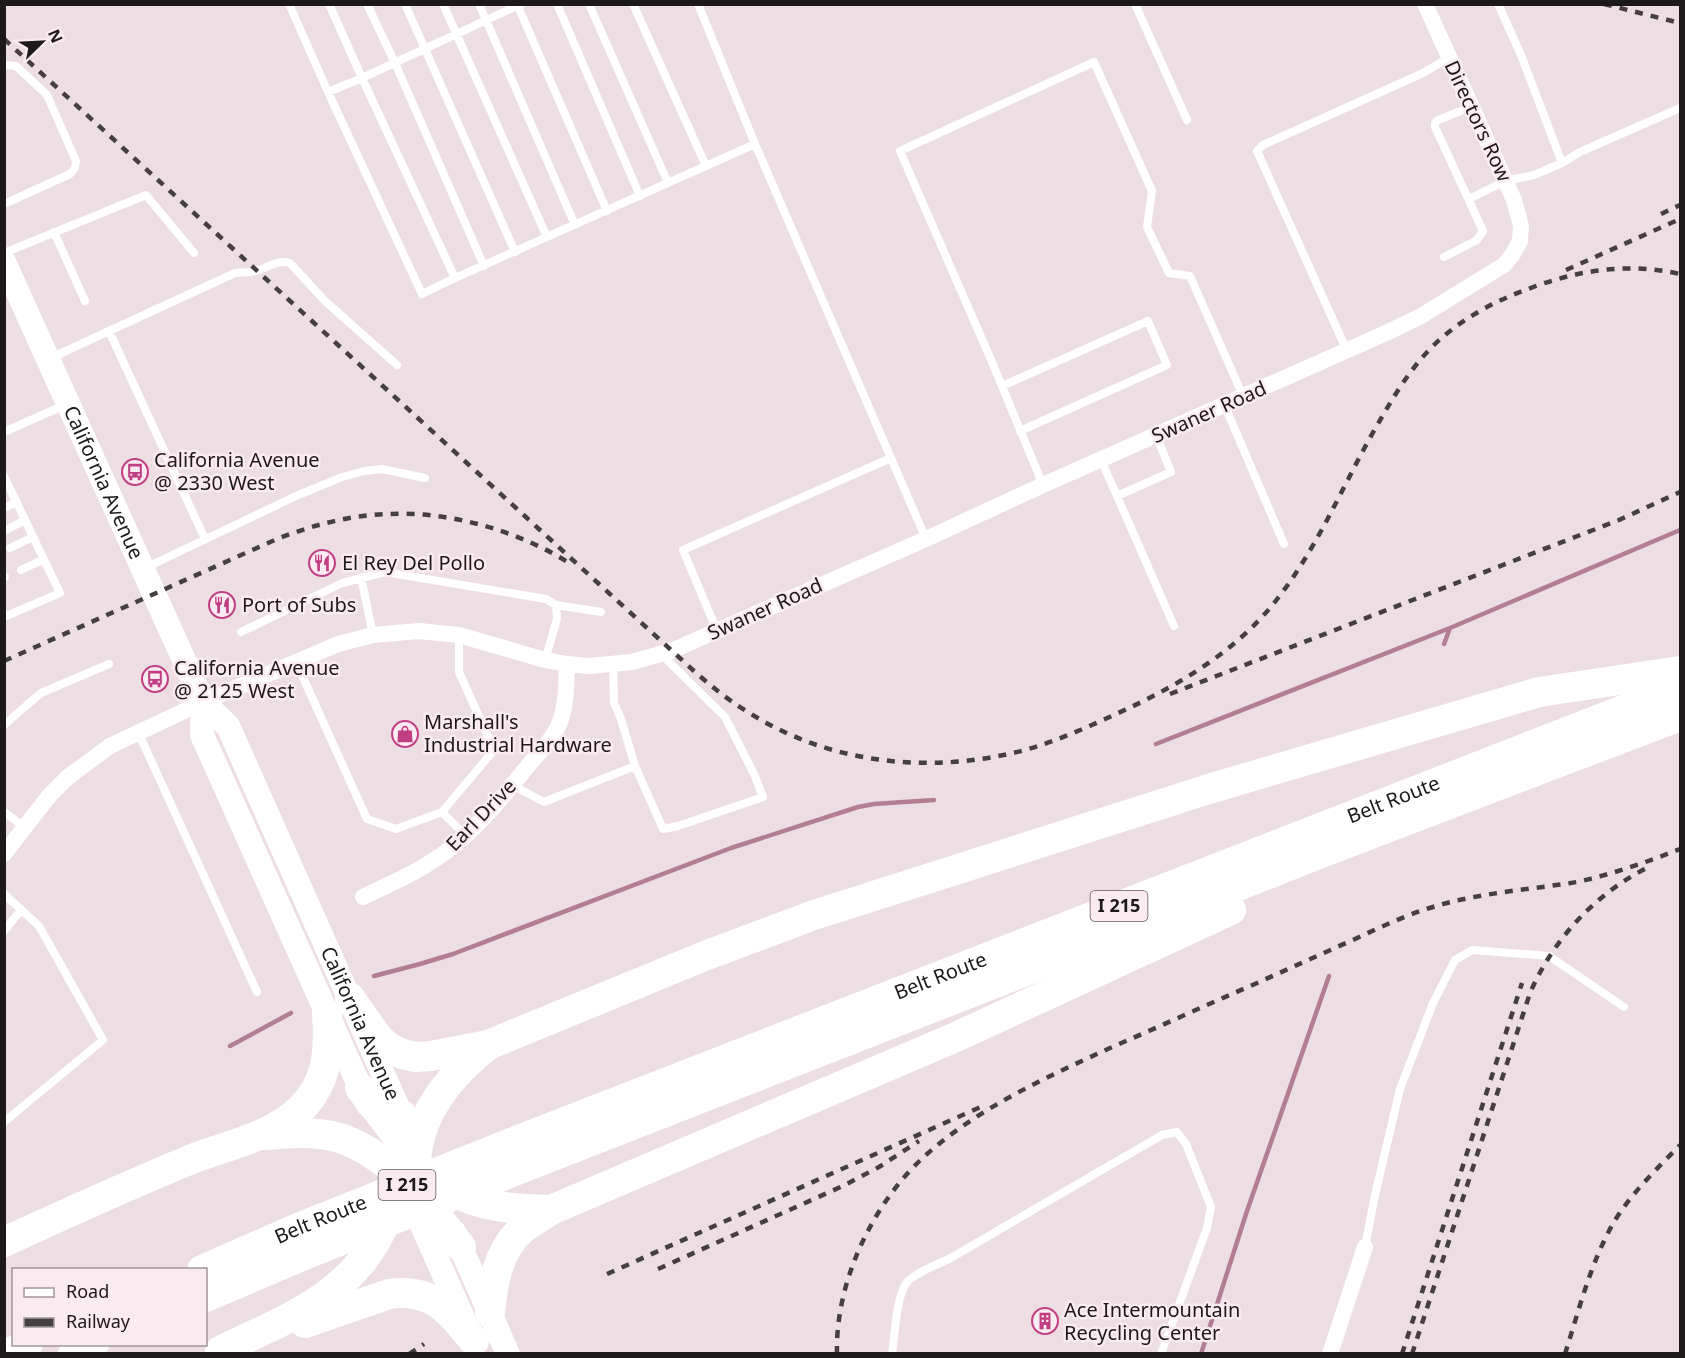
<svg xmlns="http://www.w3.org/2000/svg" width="1685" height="1358" font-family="'Noto Sans',sans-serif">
  <rect width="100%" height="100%" fill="#eddee4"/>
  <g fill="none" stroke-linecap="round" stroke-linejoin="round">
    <path stroke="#b37d94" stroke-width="4.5" d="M1444,644L1450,628
      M1156,744L1450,628L1680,530
      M374,976L420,964L453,954L731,848L858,807L874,804L934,800
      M230,1046L291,1013
      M1201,1354L1247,1211L1329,976"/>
    <path stroke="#fff" stroke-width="8" d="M289,4L328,92L362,78L329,4
      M367,4L395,63L484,266
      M405,4L515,252
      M443,4L547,237
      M479,4L575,225
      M517,4L607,211
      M521,4L362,78L455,278L755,144
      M557,4L640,196
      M589,4L668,183
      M633,4L706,166
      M698,4L755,144L926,539
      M1135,4L1187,120
      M4,65L16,66L47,95L76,161L75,168L70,174L4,204
      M328,92L422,294L455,278
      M1562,163L1580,152L1680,108
      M1469,199L1505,181L1534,175L1562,163L1521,55L1498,4
      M54,232L85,301
      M4,253L146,195L194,253
      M1444,257L1477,240L1483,231L1435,127V123L1438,120L1471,107
      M109,331L235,273C242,272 249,273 256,271C268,268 277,259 290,263L325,301L397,365
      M1347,351L1257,151L1263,145L1421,74L1449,58
      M51,358L109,331L205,539
      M1002,386L1148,321L1167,365L1020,431
      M1224,404L1284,544
      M4,432L67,404
      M1101,460L1117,496L1171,472L1156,435
      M4,476L60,593L4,617
      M1043,485L992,362L900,151L1094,62L1152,191L1147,227L1169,273L1190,276L1243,396
      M1117,496L1174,626
      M4,508L17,502
      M4,531L25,520
      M10,548L33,537
      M143,569L296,496L342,477L364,471L382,469L425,478
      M21,570L44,559
      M4,577H5
      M361,577L373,635
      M556,605L601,612
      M717,631L683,550L891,458
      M241,632L342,583L385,572L546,599L556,605L557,619L545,660
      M296,662L367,819L396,829L442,812L465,835
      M4,725L41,693L109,664
      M138,732L257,992
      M635,766L663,829L678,826L763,797L754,774L725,717L661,654
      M512,785L544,802L635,766L621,719L614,703L613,664
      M4,812L24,827
      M442,812L494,750L459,672V635
      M4,894L39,926L103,1040L4,1122
      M4,931L21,910
      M1365,1247L1375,1195L1400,1089L1433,1003L1455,960L1472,950L1549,956L1624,1007
      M892,1354C895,1335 896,1294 908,1281C919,1271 936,1265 949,1259L1162,1135L1177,1132L1186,1144L1211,1207L1207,1228L1161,1354"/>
    <path stroke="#fff" stroke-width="16" d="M4,854L49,796L68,777L110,746L203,702L338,644L373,635L419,631L459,635L545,660L567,664L589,666L632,662L671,651L926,539L1043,485L1386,333L1421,316L1504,265L1513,254L1520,241L1521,226L1514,200L1425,4
      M363,897C390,884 416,873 440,856C474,833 501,799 527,767C539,752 555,738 561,719C567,701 566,682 567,664
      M1330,1354L1365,1247"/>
    <g stroke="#fff" stroke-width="24">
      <path id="s1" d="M4,262L203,702L228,726L408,1130"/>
      <path d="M203,702L202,735L368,1105"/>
      <path d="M408,1194L467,1327"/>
      <path d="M454,1232L508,1354"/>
    </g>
    <g stroke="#fff" stroke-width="30">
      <path d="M350,998L379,1039L390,1048L402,1054L416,1057L431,1056L488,1045L707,955L814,915L1212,788L1539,692L1680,671"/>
      <path d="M360,1088L405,1146"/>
      <path d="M266,1135C292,1133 323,1130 348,1141C396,1161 430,1207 461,1247"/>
      <path d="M416,1172C414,1120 447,1078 486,1047"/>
      <path d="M450,1190C481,1208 515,1209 551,1210"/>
      <path d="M4,1242C67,1213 129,1185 192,1159C233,1143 284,1135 311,1097C329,1072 329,1042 327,1014"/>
      <path id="s2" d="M202,1270L298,1228L516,1141L1680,688"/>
      <path d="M206,1297L309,1253L527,1166L1031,969L1313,856L1680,716"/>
      <path d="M490,1313C493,1283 497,1253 520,1231C529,1223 541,1217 551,1210L956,1037L1231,910"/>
      <path d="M305,1323L389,1294C433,1288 448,1310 474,1341"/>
      <path d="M220,1351C281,1321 346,1299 379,1235C387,1219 394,1204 397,1187C401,1163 401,1139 401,1114"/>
      <path d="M8,1354L28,1344"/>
      <path d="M73,1354L94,1344"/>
    </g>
    <path stroke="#463f42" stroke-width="4.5" stroke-dasharray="8 8" stroke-linecap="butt" d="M1604,4L1680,23
      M4,39L694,671C711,686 728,700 748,712C826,762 922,774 1013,753C1052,744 1090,726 1127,709C1184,682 1239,649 1278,598C1320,544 1345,480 1379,422C1395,394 1412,366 1436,343C1465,316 1499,299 1536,286C1584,269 1631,263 1680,274
      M1661,214L1680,205
      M1566,270L1680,219
      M4,661L277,539C313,525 350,515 389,514C449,511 519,531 569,563
      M1170,694L1619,520L1680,492
      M658,1269L845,1185L879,1167L919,1141
      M607,1274L985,1105
      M409,1354L424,1344
      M837,1354C835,1281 874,1201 927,1154C980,1107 1047,1077 1110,1048C1156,1028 1202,1007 1248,987C1284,971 1319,955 1355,939C1385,925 1415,911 1447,903C1489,892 1534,889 1577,882C1613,874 1647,862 1680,849
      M1402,1354L1522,983
      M1412,1354L1530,993C1553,940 1594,895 1645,869
      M1565,1354C1578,1313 1589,1269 1609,1231C1626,1198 1655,1171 1680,1145"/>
  </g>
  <defs>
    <symbol id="bus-ring" viewBox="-11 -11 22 22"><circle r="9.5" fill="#faebf1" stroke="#c23e83" stroke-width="1.5"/><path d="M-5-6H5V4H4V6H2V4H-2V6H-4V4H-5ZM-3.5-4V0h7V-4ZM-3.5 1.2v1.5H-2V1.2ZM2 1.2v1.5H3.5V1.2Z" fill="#c23e83"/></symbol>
    <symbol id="restaurant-ring" viewBox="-11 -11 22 22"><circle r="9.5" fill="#faebf1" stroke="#c23e83" stroke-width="1.5"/><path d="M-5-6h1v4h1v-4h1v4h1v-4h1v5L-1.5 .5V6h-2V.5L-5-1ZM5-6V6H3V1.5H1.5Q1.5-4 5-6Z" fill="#c23e83"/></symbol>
    <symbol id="shop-ring" viewBox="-11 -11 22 22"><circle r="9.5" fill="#faebf1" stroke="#c23e83" stroke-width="1.5"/><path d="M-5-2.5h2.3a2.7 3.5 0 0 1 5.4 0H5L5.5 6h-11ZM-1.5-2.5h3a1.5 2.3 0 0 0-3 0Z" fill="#c23e83"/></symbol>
    <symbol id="building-ring" viewBox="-11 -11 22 22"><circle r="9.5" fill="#faebf1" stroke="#c23e83" stroke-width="1.5"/><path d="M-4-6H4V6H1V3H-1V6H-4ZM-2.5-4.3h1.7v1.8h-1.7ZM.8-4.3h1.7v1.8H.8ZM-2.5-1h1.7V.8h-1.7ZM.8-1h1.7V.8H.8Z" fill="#c23e83"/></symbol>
  </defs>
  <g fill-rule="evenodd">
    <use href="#bus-ring" x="120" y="457" width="30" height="30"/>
    <use href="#restaurant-ring" x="307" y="548" width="30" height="30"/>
    <use href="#restaurant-ring" x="207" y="590" width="30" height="30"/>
    <use href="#bus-ring" x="140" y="664" width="30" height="30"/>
    <use href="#shop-ring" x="390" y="719" width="30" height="30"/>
    <use href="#building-ring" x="1030" y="1306" width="30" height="30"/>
  </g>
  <g text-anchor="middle" stroke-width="5" stroke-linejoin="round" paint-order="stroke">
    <g fill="#faebf1" stroke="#5f575a" stroke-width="1.5">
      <rect x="1090.5" y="891" width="57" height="30" rx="4.5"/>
      <rect x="378.5" y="1170" width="57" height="30" rx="4.5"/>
    </g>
    <g font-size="18" font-weight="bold" fill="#1d181a">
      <text x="1119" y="912">I 215</text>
      <text x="407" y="1191">I 215</text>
    </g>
    <g font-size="20" fill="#1d181a" stroke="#faebf1">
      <text transform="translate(1478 121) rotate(65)" y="7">Directors Row</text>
      <text transform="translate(1209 412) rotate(-24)" y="7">Swaner Road</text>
      <text dy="7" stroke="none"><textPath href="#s1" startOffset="242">California Avenue</textPath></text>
      <text transform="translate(765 609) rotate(-24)" y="7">Swaner Road</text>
      <text dy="7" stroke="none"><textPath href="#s2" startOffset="1281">Belt Route</textPath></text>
      <text transform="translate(481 815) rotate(-46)" y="7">Earl Drive</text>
      <text dy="7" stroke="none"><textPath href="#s2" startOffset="795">Belt Route</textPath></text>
      <text dy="7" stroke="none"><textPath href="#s1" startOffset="843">California Avenue</textPath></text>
      <text dy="7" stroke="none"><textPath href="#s2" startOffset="129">Belt Route</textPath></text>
    </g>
    <g font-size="20" fill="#1d181a" stroke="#faebf1" text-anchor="start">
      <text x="154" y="467">California Avenue<tspan x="154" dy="23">@ 2330 West</tspan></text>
      <text x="342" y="570">El Rey Del Pollo</text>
      <text x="242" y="612">Port of Subs</text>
      <text x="174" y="675">California Avenue<tspan x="174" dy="23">@ 2125 West</tspan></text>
      <text x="424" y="729">Marshall's<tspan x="424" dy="23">Industrial Hardware</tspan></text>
      <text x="1064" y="1317">Ace Intermountain<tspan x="1064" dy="23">Recycling Center</tspan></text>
    </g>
  </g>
  <rect width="1685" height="1358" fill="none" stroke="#1d181a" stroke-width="12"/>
  <rect x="12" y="1268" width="195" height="78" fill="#faebf1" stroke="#a2979b" stroke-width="1.5"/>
  <rect x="24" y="1288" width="30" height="9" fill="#ffffff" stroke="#a2979b" stroke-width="1.5"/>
  <text x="66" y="1298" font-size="18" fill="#1d181a">Road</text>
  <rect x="24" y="1318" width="30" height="9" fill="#463f42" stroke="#a2979b" stroke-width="1.5"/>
  <text x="66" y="1328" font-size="18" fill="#1d181a">Railway</text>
  <g transform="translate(42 42) rotate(66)" stroke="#faebf1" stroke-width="4.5" paint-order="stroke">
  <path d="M0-4.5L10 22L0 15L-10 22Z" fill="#1d181a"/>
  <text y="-9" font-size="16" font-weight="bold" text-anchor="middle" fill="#1d181a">N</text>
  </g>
</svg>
